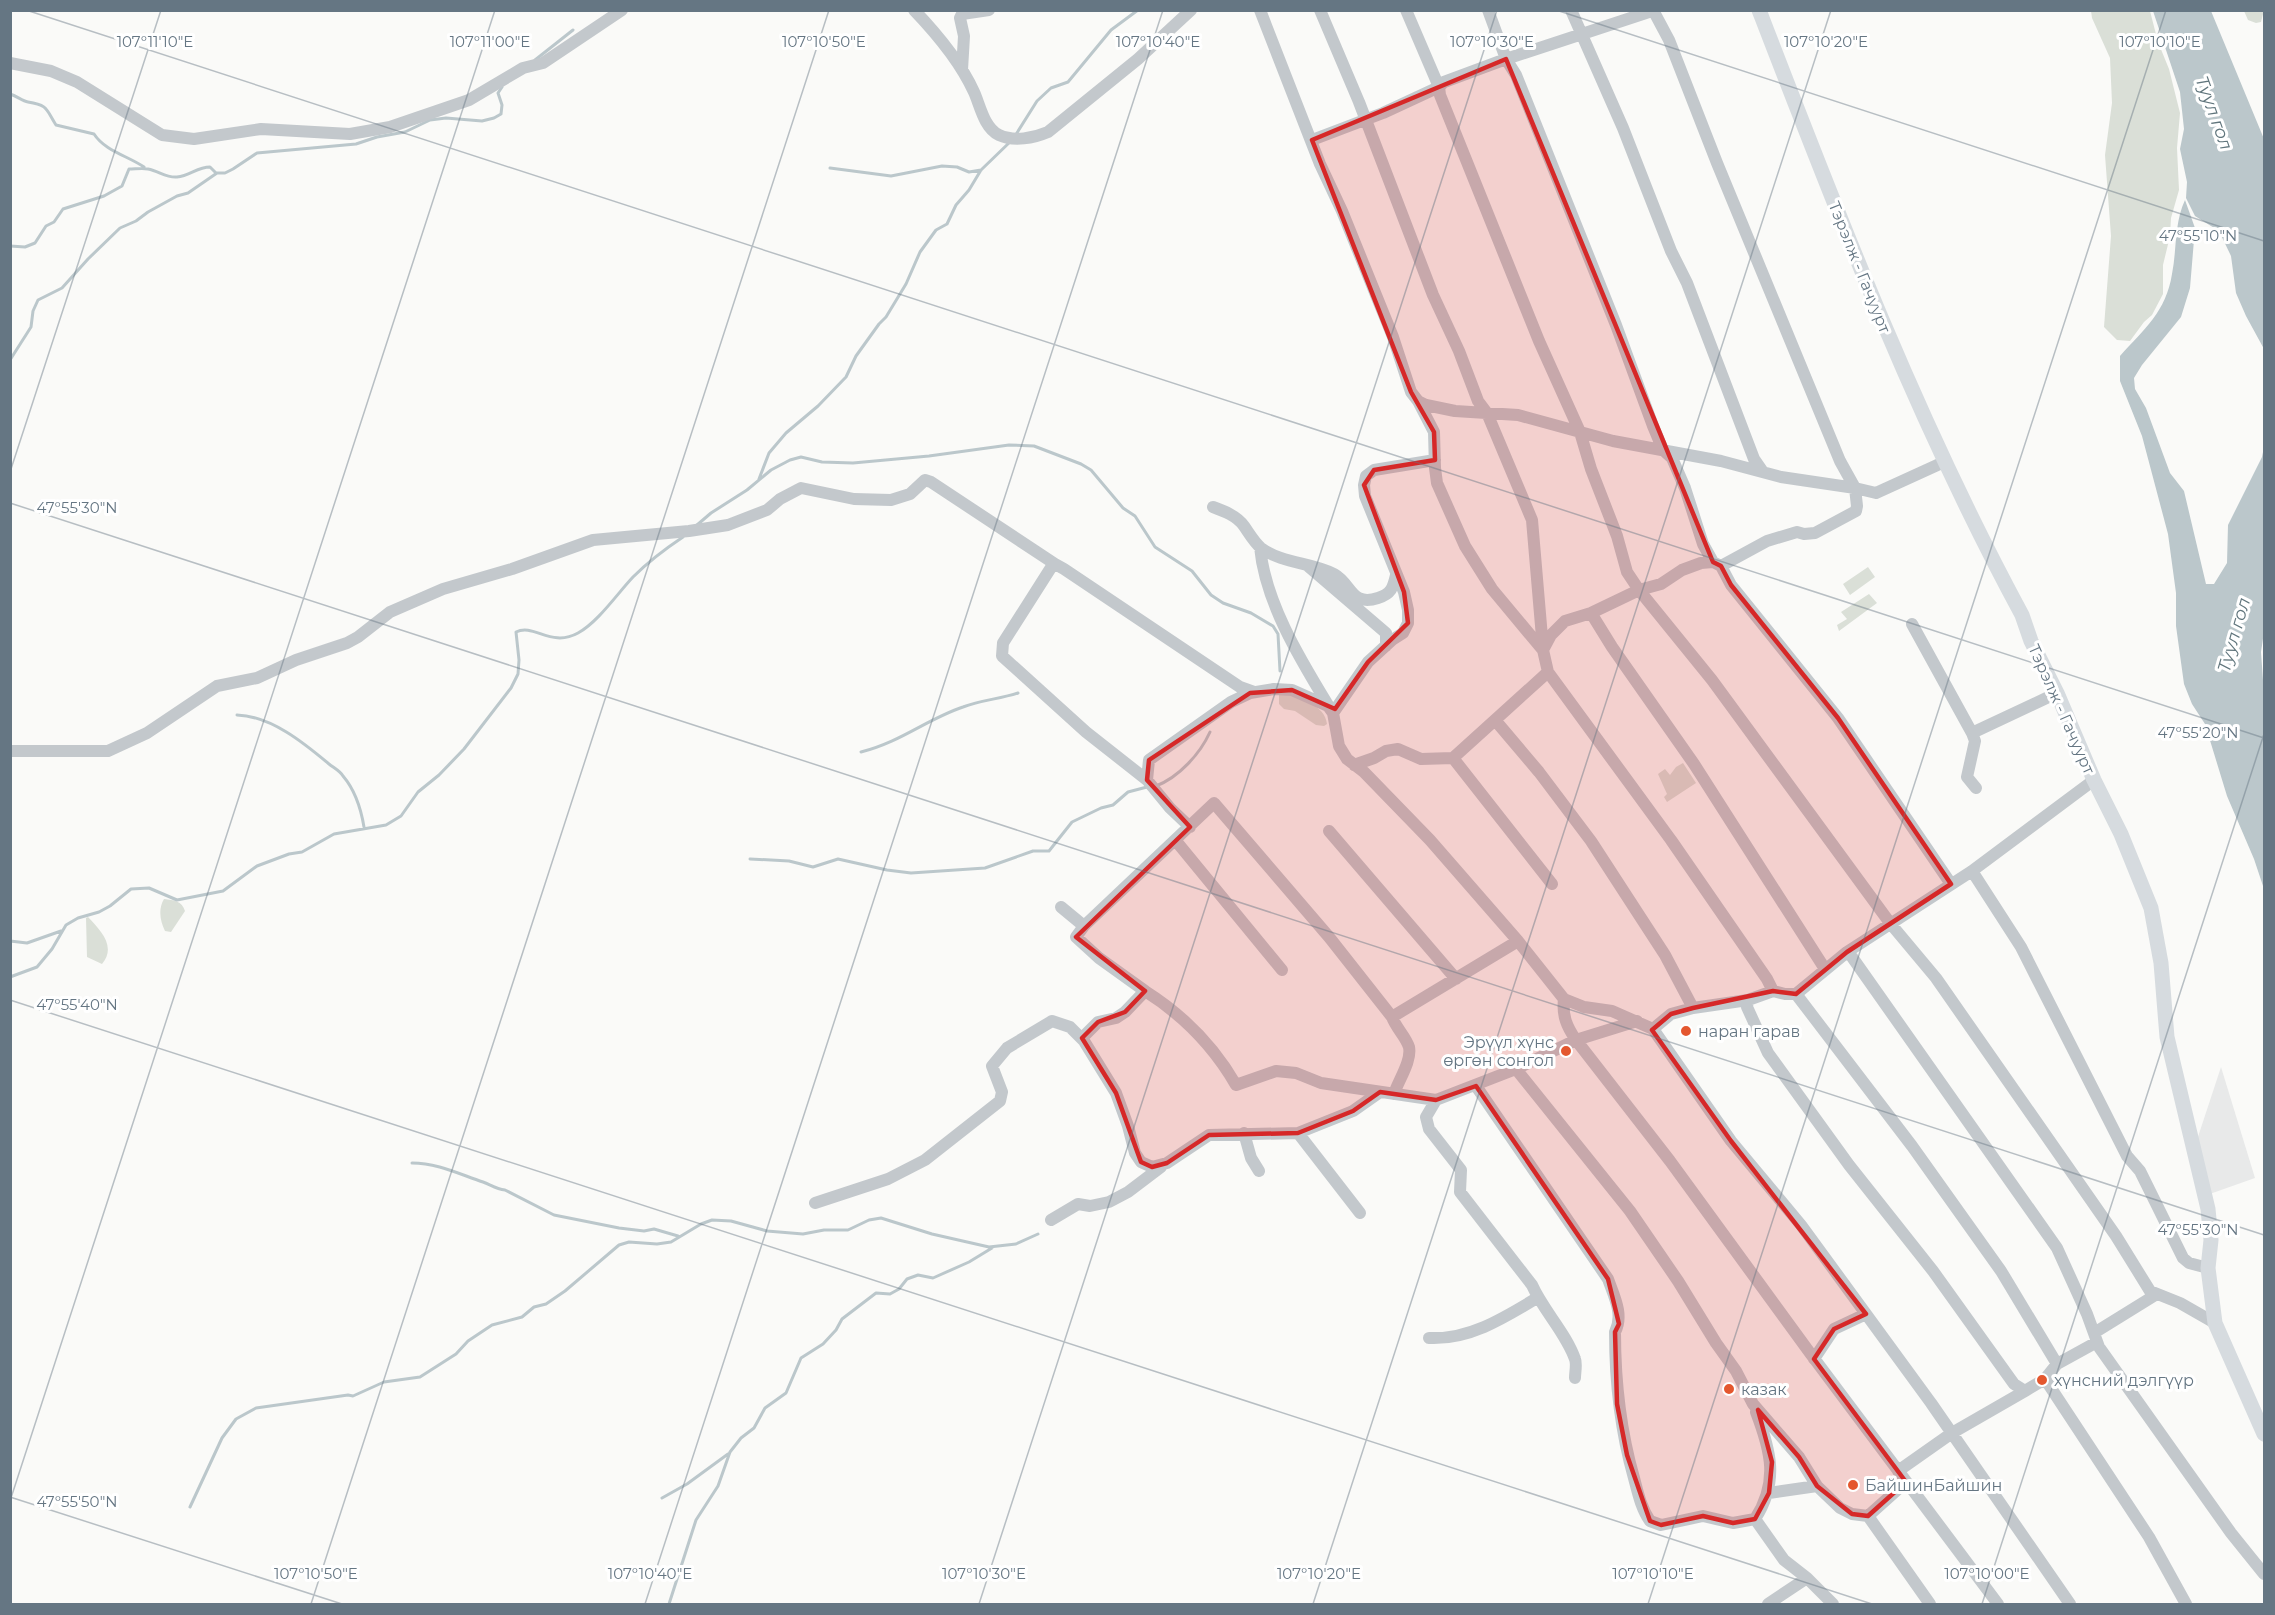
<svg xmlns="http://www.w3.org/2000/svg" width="2275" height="1615" font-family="Montserrat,sans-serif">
  <rect width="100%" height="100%" fill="#fafaf8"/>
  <path fill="#e8e9e9" d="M2221,1067L2255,1178L2207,1195L2194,1149Z"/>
  <path fill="#dadfd7" d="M2264,10L2261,22L2256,23L2248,20L2244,11Z
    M2091,11H2150L2158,42L2169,69L2180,113L2177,148L2179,190L2171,218L2170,236L2163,265V294L2152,315L2144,322L2130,341L2117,340L2104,327L2111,236L2105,155L2112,103L2110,58L2092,18Z
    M1868,567L1875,577L1850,595L1843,584Z
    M1869,594L1877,603L1839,631L1837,625L1847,619L1841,612Z
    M1283,692C1299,699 1325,704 1327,724L1324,726L1316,725L1295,711L1284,709L1279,704V695Z
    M1683,763L1696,783L1667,802L1664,797L1667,794L1658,774L1665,769L1670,775L1676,767Z
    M164,899C174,900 182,901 185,911L171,932L165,931C160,921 158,909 164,899Z
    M88,917C100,930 117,946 102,964L87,957L86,918Z"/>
  <path fill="#bbc7cb" d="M2153,11H2211L2264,139V349L2246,316L2236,293L2231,256L2219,231L2195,216L2186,198L2187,182L2180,149L2184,129L2180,92Z
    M2185,200L2195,228L2190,288L2181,317L2142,365L2134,378L2135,389L2146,408L2170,473L2184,491L2206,584H2214L2227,563L2228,525L2262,457L2264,447V632L2261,652L2264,694V889L2254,859L2227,796L2205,724L2192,704L2184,684L2176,626V593L2168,534L2142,436L2120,381V356C2144,329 2166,312 2172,274C2177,249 2174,224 2185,200Z"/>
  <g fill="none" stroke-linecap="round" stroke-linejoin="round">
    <path stroke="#bbc7cb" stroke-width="3" d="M535,60L573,30
      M10,94C17,96 22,101 28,102C48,105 46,109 56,125L94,134C105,151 128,156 144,167
      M1015,136L1037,101L1051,88L1068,82L1111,30L1138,10
      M830,168L891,176L942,166L957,167L969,172L981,170
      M10,246L25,247L35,243L46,226L54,222L63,209L104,196L122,186L129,169C135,169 143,168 148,169C159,171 166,178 177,177C190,176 197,167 210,167L216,173
      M10,360L31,327L33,311L38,300L62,288L88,259L120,228L136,221L148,212L177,196L188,193L217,173H225L233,169L257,153L356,144L377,137L405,132L430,120L446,118L482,121L494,118L501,114L502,105L498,93L502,87
      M759,479L769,453L786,433L818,406L846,377L856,356L879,324L886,317L906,284L920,252L936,230L947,224L956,205L969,190L981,170L1011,141
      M697,525L711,513L747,490L771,470L790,460L801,457L822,462L853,463L929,456L1009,445L1034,446L1081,464L1091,470L1123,508L1135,516L1155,547L1192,571L1211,595L1223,603L1251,613L1273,626L1278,634L1280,671
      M237,715C271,716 304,743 329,764C334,768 340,771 343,776C355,790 361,809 364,827
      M861,752C901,742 927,719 963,707C981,700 1000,699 1018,693
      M1156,786C1179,777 1200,754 1210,732
      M750,859L789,861L813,867L838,859L887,870L911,873L985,868L1033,851H1049L1072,822L1101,808L1113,805L1128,792L1147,787
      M10,941L27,943L61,931
      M10,977L37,967L52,949L66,925L78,918L99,912L110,906L131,889L149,888L177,900L223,891L257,866L289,854L302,852L334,834L386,825L401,816L418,792L439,775L464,749L511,688L518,674L519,660L516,632C534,623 551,648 578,633C598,622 617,594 633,577C648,562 665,549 683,537
      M412,1163C437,1163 459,1174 483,1182C491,1185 496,1189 505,1190L554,1215L619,1228L644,1231L654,1229L678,1236
      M662,1498L687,1484L728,1454
      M190,1507L222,1438L236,1419L256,1408L348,1395L353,1396L384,1382L420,1377L456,1354L468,1341L492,1325L522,1317L534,1307L546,1304L565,1291L619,1245L629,1242L657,1244L671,1242L701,1224L712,1220L731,1221L767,1231L803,1234L824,1230H848L869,1220L881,1218L932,1234L989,1247L1016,1244L1038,1234
      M669,1604L696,1520L718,1486L730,1452L741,1438L754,1428L765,1408L786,1393L801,1358L823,1344L836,1330L842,1319L876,1293L890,1294L899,1289L907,1279L918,1275L933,1278L969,1262L992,1248"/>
    <path stroke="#c3c8cc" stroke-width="12" d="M914,10C937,34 960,61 974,92C980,105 984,128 999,135C1014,142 1034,138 1048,132L1138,59L1191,10
      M1260,10L1320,164L1342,211L1393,337L1411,392L1418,401L1426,405L1455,411L1518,415L1613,441L1721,461L1781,477L1855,488L1857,506L1856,511L1815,533L1804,534L1797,532L1767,541L1721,566L1713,562L1701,563L1682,570L1661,584L1639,590L1591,613L1565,621L1551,635L1543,650L1548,672L1495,720
      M1320,10L1359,102L1433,295L1459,351L1478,401L1487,413L1532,520L1543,649
      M1488,10L1506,59L1516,75L1616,325L1653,426L1663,450L1672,458L1685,488L1703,544L1713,562
      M1571,10L1623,128L1671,251L1687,283L1754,459L1763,472
      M1653,10L1669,40L1717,163L1840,461L1855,488L1876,493L1944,462
      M1655,10L1506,59L1444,82L1439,87L1440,95L1539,341L1580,432L1591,469L1617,536L1627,572L1639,590L1712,680L1890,923L1936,978L2116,1236L2150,1291L2180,1303L2215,1323
      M10,63L51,71L77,82L162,135L194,139L261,129L350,134L390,127L469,100L523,68L543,63L622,10
      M962,70L964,36L960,18L962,14L989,10
      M1312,140L1383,113L1439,87L1406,10
      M1418,401L1434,432L1435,468L1437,483L1465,546L1492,589L1542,649
      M1213,507C1224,511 1237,516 1244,526C1249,533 1254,542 1261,548C1283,564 1311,562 1334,574C1352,584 1351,607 1378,598C1391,594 1393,588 1396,575
      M1260,547C1265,602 1300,659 1328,705
      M1721,566L1731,585L1838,718L1951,884
      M1309,567L1386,633V646
      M1591,613L1612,647L1694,764L1825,969
      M1912,624L1972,733L2057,693
      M1548,672L1671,840L1767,979L1773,991
      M1333,713L1368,662L1392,640L1403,633L1408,623V610L1404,592L1365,496L1364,485L1366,476L1374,470L1435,460
      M1972,733L1975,741L1967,777L1976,788
      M10,751H108L147,733L217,686L257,678L296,660L347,643L358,637L390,612L443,589L512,569L593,540L689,531L728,525L767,510L780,499L801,488L854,499L891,500L910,494L925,480L931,482L1055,564
      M1354,765L1374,758L1386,751L1398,749L1421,759L1453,758
      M1147,780L1086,732L1002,656L1003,643L1052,566L1055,564L1064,569L1240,687L1254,692
      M1190,827L1170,808L1147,780L1149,760L1231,702L1250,693L1274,689L1292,690L1328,706L1333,713L1339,746L1347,759L1364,772L1430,840L1518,941L1564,999L1584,1007L1612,1011L1653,1029L1731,1141L1801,1225L1931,1403L2070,1604
      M1329,831L1456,979
      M1176,841L1282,970
      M1972,871L2021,947L2127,1156L2140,1171L2183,1258L2189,1263L2208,1268
      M1552,884L1453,758L1495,720L1539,772L1591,841L1665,955L1693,1008
      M1061,907L1084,926L1076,937L1099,958L1145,991L1125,1012L1116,1018L1098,1022L1082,1038
      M1084,926L1214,803L1329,937L1392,1017L1518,941
      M1847,952L1972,871L2094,780
      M1145,991C1183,1015 1213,1045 1236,1085L1276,1071L1296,1073L1321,1083L1436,1100L1516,1069L1630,1211L1678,1281L1716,1343L1736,1371L1753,1404L1799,1457L1817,1486L1840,1508L1852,1514L1868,1516L1930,1604
      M1796,994L1847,952L1852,957L2057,1248L2087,1314L2099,1347L2231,1533L2264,1574
      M1564,999C1562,1016 1567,1027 1576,1040L1637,1021
      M1748,1000L1773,991L1785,994H1796L1912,1146L2001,1271L2057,1364L2045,1379
      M1392,1017C1396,1028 1406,1037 1409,1047C1412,1061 1398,1081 1394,1094
      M1653,1029L1671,1014L1693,1008L1748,1000L1747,1007L1768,1053L1849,1165L1933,1271L2014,1384L2025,1391L2045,1379L2149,1537L2186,1604
      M1516,1069L1576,1040L1670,1161L1810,1353L1998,1604
      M1476,1086L1608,1279C1614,1296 1624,1315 1615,1332C1615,1382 1620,1429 1634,1478C1638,1493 1641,1508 1650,1521L1661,1525L1703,1516L1733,1523L1755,1519L1784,1560L1807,1578L1833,1604
      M1436,1100L1426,1117L1429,1129L1461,1170L1460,1192L1532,1285C1543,1310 1566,1333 1575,1359C1577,1364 1575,1372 1575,1378
      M1244,1133L1251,1158L1259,1171
      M1298,1133L1360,1213
      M815,1203L888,1179L925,1160L1000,1101L1002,1092L992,1066L1007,1048L1052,1021L1070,1027L1084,1041L1116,1093L1128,1126L1135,1153L1141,1162L1152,1167L1167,1163L1209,1135L1298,1133L1353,1111L1380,1092
      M1051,1220L1078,1204L1090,1206L1109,1202L1128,1192L1161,1167
      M2094,1333L2157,1294
      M1429,1338C1469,1340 1504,1318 1537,1298
      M1814,1359L1834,1329L1866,1314
      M2057,1364L2097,1342
      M1898,1471L1952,1433L2025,1391
      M1769,1493L1817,1486
      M1868,1516L1906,1482
      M1755,1519C1779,1482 1771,1451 1756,1412
      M1768,1604L1807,1578"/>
    <path stroke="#d6dbdf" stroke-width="15" d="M1759,10C1838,215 1917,421 2022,615L2031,641L2057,693L2094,780L2121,834L2151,908L2161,963L2167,1037L2208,1209L2211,1240L2208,1268L2215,1323L2264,1434"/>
  </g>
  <path fill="#d62828" fill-opacity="0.2" stroke="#d62828" stroke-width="4.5" stroke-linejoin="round" d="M1506,59L1713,562L1721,566L1731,585L1838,718L1951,884L1847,952L1796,994L1773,991L1693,1008L1671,1014L1652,1030L1731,1141L1866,1314L1834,1329L1814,1359L1906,1482L1868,1516L1852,1514L1817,1486L1799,1457L1758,1410L1772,1462L1769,1493L1755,1519L1733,1523L1703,1516L1661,1525L1650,1521L1627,1455L1617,1404L1615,1332L1619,1324L1608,1279L1476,1086L1436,1100L1380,1092L1353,1111L1298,1133L1209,1135L1167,1163L1152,1167L1141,1162L1116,1093L1082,1038L1098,1022L1125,1012L1145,991L1076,937L1190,827L1147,780L1149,760L1250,693L1292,690L1335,709L1368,662L1408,623L1404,592L1364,485L1374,470L1435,460L1434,432L1411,392L1312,140Z"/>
  <path fill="none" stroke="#657683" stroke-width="1.5" stroke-opacity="0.45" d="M26,10L2264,738M1556,10L2264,241M10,472L161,10M10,503L2264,1235M10,1000L1872,1604M10,1497L342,1604M10,1501L495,10M311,1604L829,10M645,1604L1163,10M979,1604L1497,10M1313,1604L1831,10M1648,1604L2166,10M1982,1604L2264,734"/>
  <g fill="#e4572e" stroke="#fff" stroke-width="2">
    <circle cx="1686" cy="1031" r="6"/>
    <circle cx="1566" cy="1051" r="6"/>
    <circle cx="2042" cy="1380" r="6"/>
    <circle cx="1729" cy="1389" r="6"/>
    <circle cx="1853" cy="1485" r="6"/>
  </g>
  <g text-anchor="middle" stroke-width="6" stroke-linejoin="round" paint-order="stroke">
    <g font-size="16" fill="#657683" stroke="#fff">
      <text transform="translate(1860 267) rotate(68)" y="6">Тэрэлж - Гачуурт</text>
      <text transform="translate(2062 709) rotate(66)" y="6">Тэрэлж - Гачуурт</text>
    </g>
    <g font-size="16" fill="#657683" stroke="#fff" text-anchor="start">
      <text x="1698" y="1037">наран гарав</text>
      <text x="1554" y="1048" text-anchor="end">Эрүүл хүнс<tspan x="1554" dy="18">өргөн сонгол</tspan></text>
      <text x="2054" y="1386">хүнсний дэлгүүр</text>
      <text x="1741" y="1395">казак</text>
      <text x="1865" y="1491">БайшинБайшин</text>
    </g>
    <g font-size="18" font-style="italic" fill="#60757c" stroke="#fff">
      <text transform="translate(2214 113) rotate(70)" y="6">Туул гол</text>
      <text transform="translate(2234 635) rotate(-74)" y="6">Туул гол</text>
    </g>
  </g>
  <g font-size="15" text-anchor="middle" fill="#657683" stroke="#fff" stroke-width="6" stroke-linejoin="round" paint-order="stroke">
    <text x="155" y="47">107°11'10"E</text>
    <text x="490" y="47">107°11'00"E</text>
    <text x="824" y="47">107°10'50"E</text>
    <text x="1158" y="47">107°10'40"E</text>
    <text x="1492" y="47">107°10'30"E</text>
    <text x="1826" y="47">107°10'20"E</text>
    <text x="2160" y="47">107°10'10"E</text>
    <text x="2198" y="241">47°55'10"N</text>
    <text x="77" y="513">47°55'30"N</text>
    <text x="2198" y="738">47°55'20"N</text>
    <text x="77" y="1010">47°55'40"N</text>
    <text x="2198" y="1235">47°55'30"N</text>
    <text x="77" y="1507">47°55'50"N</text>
    <text x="316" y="1579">107°10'50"E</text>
    <text x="650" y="1579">107°10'40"E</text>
    <text x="984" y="1579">107°10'30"E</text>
    <text x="1319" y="1579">107°10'20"E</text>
    <text x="1653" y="1579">107°10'10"E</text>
    <text x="1987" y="1579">107°10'00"E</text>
  </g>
  <rect width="2275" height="1615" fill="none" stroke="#657683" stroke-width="24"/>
</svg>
